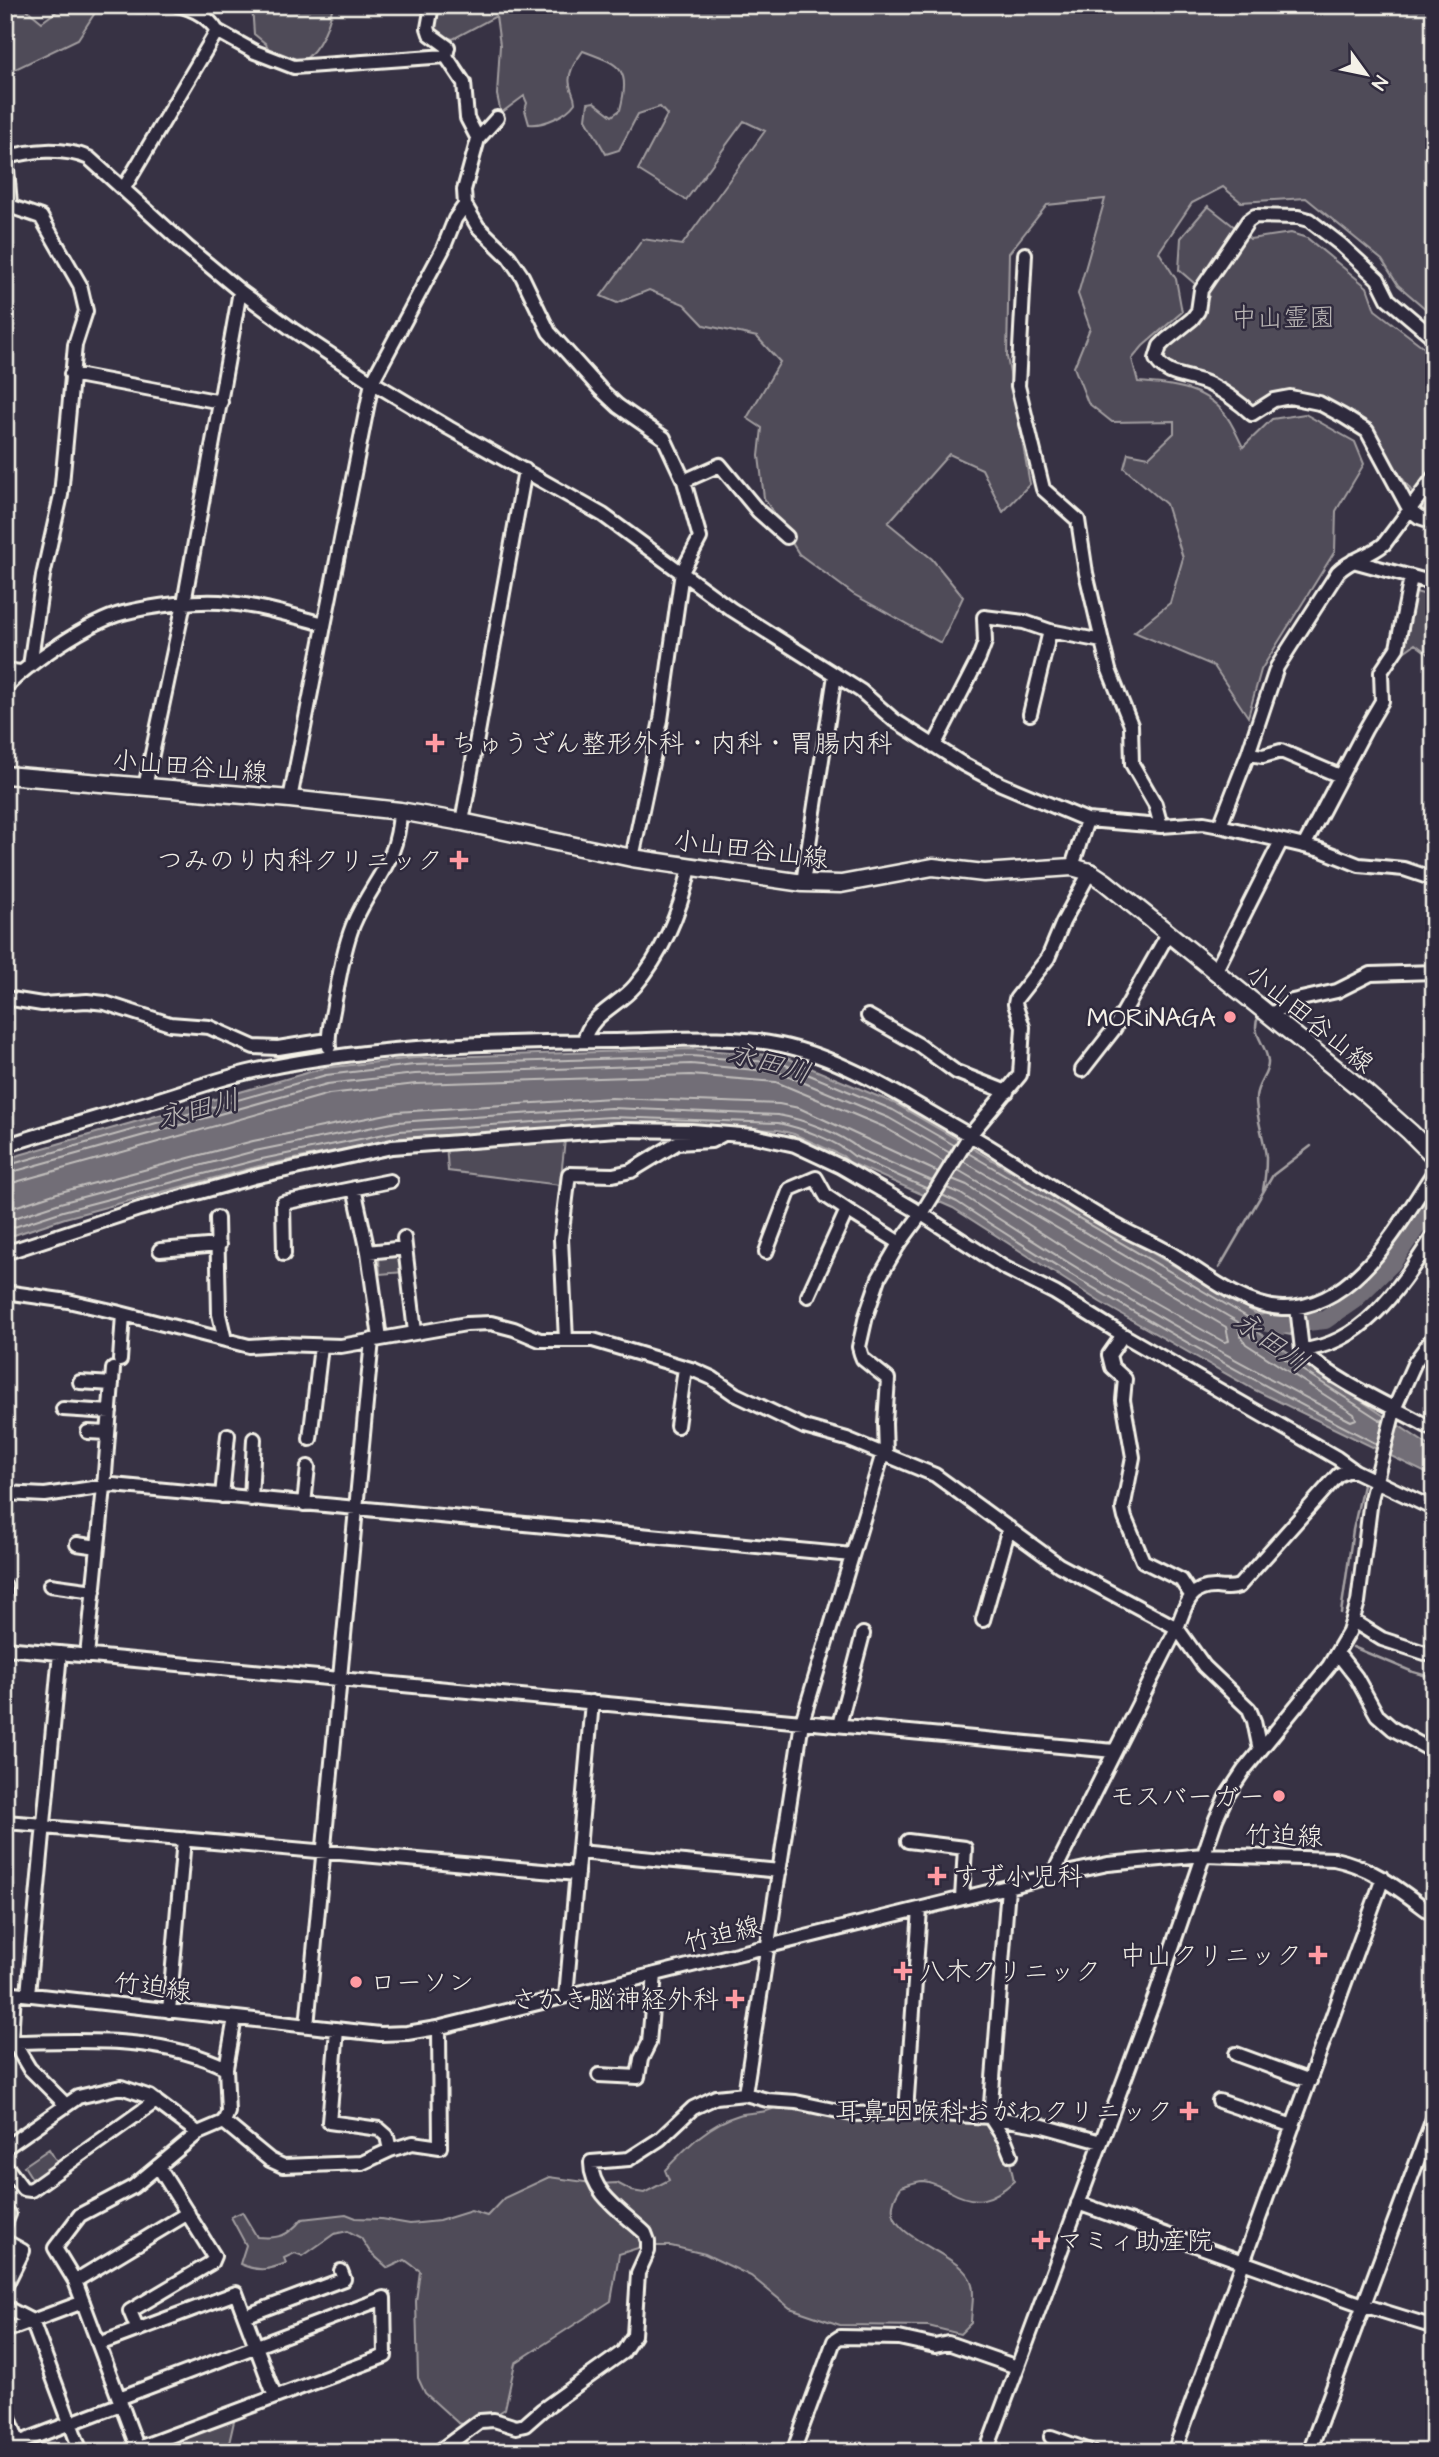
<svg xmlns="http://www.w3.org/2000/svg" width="1439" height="2457" font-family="'Architects Daughter','Klee One',sans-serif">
  <rect width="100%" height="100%" fill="#373244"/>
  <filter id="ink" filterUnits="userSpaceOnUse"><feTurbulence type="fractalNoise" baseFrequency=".0143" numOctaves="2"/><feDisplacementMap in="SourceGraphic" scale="14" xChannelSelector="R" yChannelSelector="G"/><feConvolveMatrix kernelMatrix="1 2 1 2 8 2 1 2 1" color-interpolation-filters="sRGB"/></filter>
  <g filter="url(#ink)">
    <path fill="#504b59" stroke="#a29ea0" stroke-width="2" d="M5,5H21L42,22L65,5H100L78,39L5,74Z
      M252,5H333C328,30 318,54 295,66L271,54L266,44L254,34Z
      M431,5H1434V316L1398,285L1382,260L1306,198L1241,202L1223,187L1192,203L1159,252L1176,279L1182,312L1143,346L1132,359L1138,382C1169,384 1204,387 1224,413C1232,422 1237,436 1243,447L1272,419L1305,414L1355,442L1364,464L1336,511L1335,551L1261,670L1248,717L1214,666L1134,632L1170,603L1183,558L1166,504L1124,468L1128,453L1149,457L1174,433V421L1112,422L1088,403L1074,367L1090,328L1078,294L1105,199L1047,205L1009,253L1007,357L1030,484L1003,512L982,469L949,454L888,523L932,559L963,597L941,643L853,594L799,554L764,498L759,456L762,428L747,418L780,362L757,337L704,325L684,304L649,290L617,303L601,296L643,239L682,245L765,131L744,121L686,200L638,170L667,115L660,107L638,114L619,150L606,154L586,119L588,103L594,102L612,116L620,110C631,67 620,65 583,51C576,61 567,72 570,85C571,92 575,96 575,103C567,115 543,126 529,124L525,110L527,103L524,96L501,113L497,95L500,45L496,16L453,39L439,35L433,29Z
      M1208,206L1250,239L1291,233L1307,238L1367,287L1375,310L1434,355V514H1428L1385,454L1342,408L1296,393L1252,409L1168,366L1160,353L1197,322L1209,296L1179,270L1181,238Z
      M1412,591L1434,597V658L1415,644L1401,654Z
      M565,1140L560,1185L448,1171L446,1143Z
      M401,1256L404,1272L380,1274L379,1258Z
      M780,2103L927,2117L985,2119L1009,2158L1014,2181C992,2201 976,2206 949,2191C941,2187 933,2182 923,2181C916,2181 908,2185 901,2187C899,2191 895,2196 894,2201C881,2239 964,2252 972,2284C975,2295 971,2312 971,2323L960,2334L928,2326L840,2325L790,2308L751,2276L705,2254L671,2246H644L619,2254L611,2301L515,2363L505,2409L477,2427L458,2423L425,2393L418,2378L416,2301L420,2271L405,2260L388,2268L370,2252L361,2238L348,2231L334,2234L303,2256L295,2253L284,2258L286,2263C269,2270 258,2272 240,2264L246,2245L231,2217L242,2212L257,2237C279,2239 288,2236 302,2219L346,2214L356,2218L381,2219L410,2224L439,2221L471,2211L487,2216L504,2198L549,2177L599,2184L617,2183L632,2191L644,2193L669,2180L665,2170C686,2148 708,2124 739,2115C752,2111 770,2115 780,2103Z
      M49,2149L58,2164L33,2180L24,2166Z
      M235,2417L227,2452H175L171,2440Z"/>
    <path fill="#726e77" stroke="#a6a2a4" stroke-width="2" d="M691,1049L782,1056L896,1104L1257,1314L1289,1319L1291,1335L1250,1327L1434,1449V1477L1253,1389L1100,1302L953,1208L849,1162L843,1156L794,1134L778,1130L611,1124L400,1138L259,1166L65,1218L5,1238V1159L324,1068L414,1058Z"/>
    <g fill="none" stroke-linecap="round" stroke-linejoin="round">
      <path stroke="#c0bdbb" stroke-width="2" d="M968,1153L1249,1318L1251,1321L1247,1330L1251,1337L1383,1422
        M5,1166L326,1075L414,1065L691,1056L781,1063L893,1110L954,1145
        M5,1174L327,1084L415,1074L691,1064L778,1072L889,1118L950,1153
        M952,1179L967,1185L1113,1279L1224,1342L1229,1341L1226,1327L958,1170
        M5,1185L329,1094L416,1084L691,1075L776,1082L884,1127L944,1162
        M947,1188L961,1194C1087,1278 1217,1352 1351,1421L1356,1419L1354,1414L1246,1344L1240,1335L1238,1322L963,1161
        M942,1195L957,1202C1092,1292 1232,1370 1377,1444
        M5,1210L57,1193L253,1141L397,1112L611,1098L779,1104L799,1108L938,1172
        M5,1221L60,1203L255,1151L398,1122L611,1108L778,1115C802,1119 840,1133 859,1149L932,1181
        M5,1230L63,1211L257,1160L399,1131L611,1117L778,1123C802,1128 835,1140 854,1156L928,1189"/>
      <path stroke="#a6a2a4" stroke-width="2.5" d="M1259,1016C1249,1033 1267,1044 1268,1062C1269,1074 1256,1084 1256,1098C1256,1118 1264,1137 1266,1157C1266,1168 1265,1180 1263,1190
        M1219,1268L1273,1175L1311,1146
        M1341,1613L1353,1530L1363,1485
        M1353,1647L1413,1672L1434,1678"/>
      <path stroke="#726e77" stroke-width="18" d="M1267,1323L1280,1325L1325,1320L1354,1300L1392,1263L1434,1201"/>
      <defs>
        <path id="minor" d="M138,5H142
          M177,5C194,9 208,16 217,31
          M428,5L431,11L428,28L430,34L448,47L446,56
          M497,118L478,139L464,190L465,205L478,227L509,257L522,276L549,332L601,390L618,406L664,438L684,481L700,538L682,572L661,720L632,858
          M6,157L10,204L12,207L41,217L80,285L86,311L75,345L61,495L43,576L30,666
          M5,158C31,150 63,147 89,158L187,247L240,291L293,330L372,382L449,428L603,515L731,609L861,691L894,720L963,764L1001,784L1087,820L1161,826L1204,823L1220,826L1321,850L1359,865L1404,869L1434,879
          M124,188L217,31L255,52L294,67L446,56L464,83L467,118L478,139
          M1025,254L1018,386L1043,489L1078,520L1086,573L1102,641
          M1434,338L1388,299L1378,279L1340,244L1309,220L1298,217L1255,216L1248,221L1201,290L1198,311L1192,319L1166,340L1160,346L1156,359C1167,379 1193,375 1211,385C1226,393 1240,403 1252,414L1274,400L1290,397L1319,403L1343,416L1367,431L1409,509L1419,517L1434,522
          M71,374L221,402
          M684,481L720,465L758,511L787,537
          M1353,561L1434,583
          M5,670L20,672
          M5,688C28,663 89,622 123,613C151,606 200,599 229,603C261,606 293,616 324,624
          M1030,714L1050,631
          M934,746L979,658L985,642L984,617L1024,622L1050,631L1102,641L1109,670L1131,725L1132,764L1155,804L1161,826
          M1248,754L1263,756L1281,751L1340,776
          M145,787L184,603L240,291
          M290,799L372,382L443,249L455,219L465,205
          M462,822L525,470
          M1220,826L1248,754L1277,667L1338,572C1351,559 1370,556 1384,544L1434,477
          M1304,846L1365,730L1382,701L1381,672L1397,648L1411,577
          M1072,867L1087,820
          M803,883L835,675
          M1215,972L1281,841
          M5,998L42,1004L87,1001L105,1003L170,1024L209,1027L254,1047L278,1048L328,1040
          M1270,1015L1292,1001L1337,991L1371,974L1434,972
          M868,1016L919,1045L956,1072L1007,1092
          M584,1041C590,1014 618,1006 635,986C664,952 680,912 690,868
          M329,1047C327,1034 332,1018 334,1005C339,979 343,950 353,925C372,880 398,864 400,811
          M1082,1070L1114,1029L1168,934
          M5,1146C55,1129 106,1116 156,1100C192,1089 226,1076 262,1069C378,1045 498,1042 616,1041C670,1040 728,1034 781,1045C844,1058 911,1102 966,1133C1019,1162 1067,1200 1121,1228C1137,1237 1154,1243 1170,1253C1204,1273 1241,1306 1282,1308C1355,1310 1399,1224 1434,1172
          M354,1188L368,1252L380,1338
          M217,1218L219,1314L225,1340
          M404,1238L415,1332
          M160,1250L219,1245
          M368,1252L405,1248
          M766,1252L790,1189L816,1178L826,1196L847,1210
          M5,1253L139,1209L254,1177L392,1147L617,1130L691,1131L754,1136L795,1145L840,1166L914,1209L1003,1267L1055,1293L1123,1335L1337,1458L1355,1471
          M284,1254L283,1203L390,1181
          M5,1292L68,1301L116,1312L249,1346L281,1344L341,1346L466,1324L491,1323L514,1329L540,1340H593L694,1370L712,1378L735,1394L804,1427L847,1439L935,1475L1059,1565L1177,1628L1204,1666L1249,1709L1254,1721L1260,1750
          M808,1296L847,1210L900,1243
          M1297,1307L1302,1350L1305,1354C1343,1386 1391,1405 1434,1430
          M1123,1335L1109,1355L1112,1367L1125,1379L1123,1400L1133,1457L1123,1509L1125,1518L1143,1561L1181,1580L1191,1595
          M566,1340L561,1239L569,1174L613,1175L631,1171L677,1143L711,1141L722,1135
          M1302,1350C1366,1344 1402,1283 1434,1235
          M120,1360L123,1314
          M80,1382L112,1384
          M63,1409L110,1412
          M677,1426L685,1368
          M88,1432L108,1433
          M310,1439L321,1346
          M886,1454L885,1423L888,1379L863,1359L861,1354L859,1347L866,1316L879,1278L897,1247L924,1210L970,1135L1020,1075L1023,1027L1015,1004L1016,999L1048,958L1063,922L1090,872
          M5,1493L45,1495L113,1485L852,1555
          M222,1496L228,1435
          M251,1499L254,1439
          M304,1504L308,1467
          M77,1544L98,1547
          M50,1585L94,1591
          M5,1586V1594
          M983,1620L1009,1528
          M1353,1621L1382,1639L1434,1656
          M5,1648L1114,1751
          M1338,1654L1356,1677L1377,1715L1393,1729L1434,1752
          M87,1656L104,1487L113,1369
          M839,1725L863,1634
          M5,1822L44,1825
          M44,1827L577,1874
          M908,1841L965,1848L962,1898
          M579,1852L780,1871
          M1052,1876L1177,1628C1186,1606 1188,1586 1216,1587C1224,1588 1231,1589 1239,1586L1338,1475L1347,1471H1355L1434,1509
          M1008,1887L990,2117L1005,2140L1011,2155
          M5,1992L380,2034L407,2033L437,2028L1052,1876L1108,1864L1203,1855L1334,1859C1374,1867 1402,1892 1434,1915
          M14,1993L11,2038L29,2068L66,2105
          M28,1994L60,1653
          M566,1996L592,1702
          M169,2011L184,1839
          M307,2026L372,1340
          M337,2030L329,2122L379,2129L387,2136L390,2150
          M5,2049L14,2042C86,2041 159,2035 226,2068
          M1236,2054L1310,2081
          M599,2075L638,2077L641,2059L649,2043L655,1974
          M745,2094L802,1722L883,1453
          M1219,2101L1293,2126
          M906,2112L920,1909
          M224,2122L270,2160L283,2166L362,2163L390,2150L413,2143L440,2147L439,2028
          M5,2148L78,2097L121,2087L150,2097L198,2133
          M5,2165L23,2189L31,2190L156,2101
          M1078,2203L1363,2305L1434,2327
          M5,2213L9,2214L5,2224
          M5,2241L23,2251L5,2287
          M75,2281L188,2213
          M5,2307L32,2321L81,2452
          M245,2316L344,2279L341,2271
          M138,2330L130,2311L211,2263L214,2256L158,2166
          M5,2331L83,2302
          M99,2344L236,2293L275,2397
          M119,2398L384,2298L385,2356L138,2448
          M5,2407L22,2452
          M1051,2437L1093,2452
          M5,2448L121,2404
          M139,2452L75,2281L55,2248L80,2215L133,2187L198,2133L224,2122L228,2112L226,2068L235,2018
          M438,2452L480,2421L494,2420L516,2427L525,2425L542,2410L623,2352L634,2335L638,2273L648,2251V2241L645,2233C624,2213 590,2193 591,2162L629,2159L660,2139L693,2108L716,2097L745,2094L767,2100L796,2102L852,2114L906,2112L990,2117L1043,2126L1101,2142
          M793,2452L834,2341L840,2337L899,2338L935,2346L948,2343L1017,2367
          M986,2452L1155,1997L1216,1819L1226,1797L1244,1770L1329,1666L1349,1632L1358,1602L1371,1499L1395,1407L1415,1362L1434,1336
          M1174,2452L1383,1878
          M1309,2452L1434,2116"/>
        <path id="major" d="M5,775L290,799L400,811L462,822L632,858L803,883L841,884L933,867L984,873L1072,867L1090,872L1105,882L1366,1093L1410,1132L1434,1156"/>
      </defs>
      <use href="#minor" stroke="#f4f1e8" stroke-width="18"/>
      <use href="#major" stroke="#f4f1e8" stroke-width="21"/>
      <use href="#minor" stroke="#2f2a3d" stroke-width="12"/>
      <use href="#major" stroke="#2f2a3d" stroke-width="16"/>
    </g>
  </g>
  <g fill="#ff9aa2" stroke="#2f2a3d" stroke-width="2.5">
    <path d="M431.5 732.5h7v7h7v7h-7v7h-7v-7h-7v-7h7z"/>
    <path d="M455.5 849.5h7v7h7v7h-7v7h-7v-7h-7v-7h7z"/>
    <circle cx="1230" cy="1017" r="7"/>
    <circle cx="1279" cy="1796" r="7"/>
    <path d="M933.5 1865.5h7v7h7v7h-7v7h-7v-7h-7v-7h7z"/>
    <path d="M1314.5 1944.5h7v7h7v7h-7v7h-7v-7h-7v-7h7z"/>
    <path d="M899.5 1960.5h7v7h7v7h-7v7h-7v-7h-7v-7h7z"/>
    <circle cx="356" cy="1982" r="7"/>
    <path d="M731.5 1988.5h7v7h7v7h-7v7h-7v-7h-7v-7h7z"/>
    <path d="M1185.5 2100.5h7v7h7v7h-7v7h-7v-7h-7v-7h7z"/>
    <path d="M1037.5 2229.5h7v7h7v7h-7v7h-7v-7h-7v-7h7z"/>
  </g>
  <g text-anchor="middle" stroke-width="5" stroke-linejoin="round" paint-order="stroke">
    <g font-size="26" fill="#bbb7b6" stroke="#2f2a3d">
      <text x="1283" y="326">中山霊園</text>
    </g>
    <g font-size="26" fill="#f4f1e8" stroke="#2f2a3d" text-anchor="end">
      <text x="451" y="752" text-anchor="start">ちゅうざん整形外科・内科・胃腸内科</text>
      <text x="443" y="869">つみのり内科クリニック</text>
      <text x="1216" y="1026">MORiNAGA</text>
      <text x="1265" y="1805">モスバーガー</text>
      <text x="953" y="1885" text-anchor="start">すず小児科</text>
      <text x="1302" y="1964">中山クリニック</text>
      <text x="919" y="1980" text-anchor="start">八木クリニック</text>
      <text x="370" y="1991" text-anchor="start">ローソン</text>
      <text x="719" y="2008">さかき脳神経外科</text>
      <text x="1173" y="2120">耳鼻咽喉科おがわクリニック</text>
      <text x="1057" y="2249" text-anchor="start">マミィ助産院</text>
    </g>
    <g font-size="26" fill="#f4f1e8" stroke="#2f2a3d">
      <text transform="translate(190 766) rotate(5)" y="9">小山田谷山線</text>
      <text transform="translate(751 849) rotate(7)" y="9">小山田谷山線</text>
      <text transform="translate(1310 1018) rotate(39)" y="9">小山田谷山線</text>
      <text transform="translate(1284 1835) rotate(2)" y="9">竹迫線</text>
      <text transform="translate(722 1934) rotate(-14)" y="9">竹迫線</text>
      <text transform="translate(153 1986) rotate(7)" y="9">竹迫線</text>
    </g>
    <g font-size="28" font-style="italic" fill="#bab6b5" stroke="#2f2a3d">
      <text transform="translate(770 1062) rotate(16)" y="10">永田川</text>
      <text transform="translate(198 1108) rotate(-14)" y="10">永田川</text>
      <text transform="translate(1272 1341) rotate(35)" y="10">永田川</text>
    </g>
  </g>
  <rect width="1439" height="2457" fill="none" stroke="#2f2a3d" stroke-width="28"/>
  <rect x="14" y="14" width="1411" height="2429" fill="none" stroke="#f4f1e8" stroke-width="2.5" filter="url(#ink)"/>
  <g transform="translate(1366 74) rotate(123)" stroke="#2f2a3d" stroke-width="5" paint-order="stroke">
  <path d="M0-5L12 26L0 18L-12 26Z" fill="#f4f1e8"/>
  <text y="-10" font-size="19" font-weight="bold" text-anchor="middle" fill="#f4f1e8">N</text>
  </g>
</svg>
